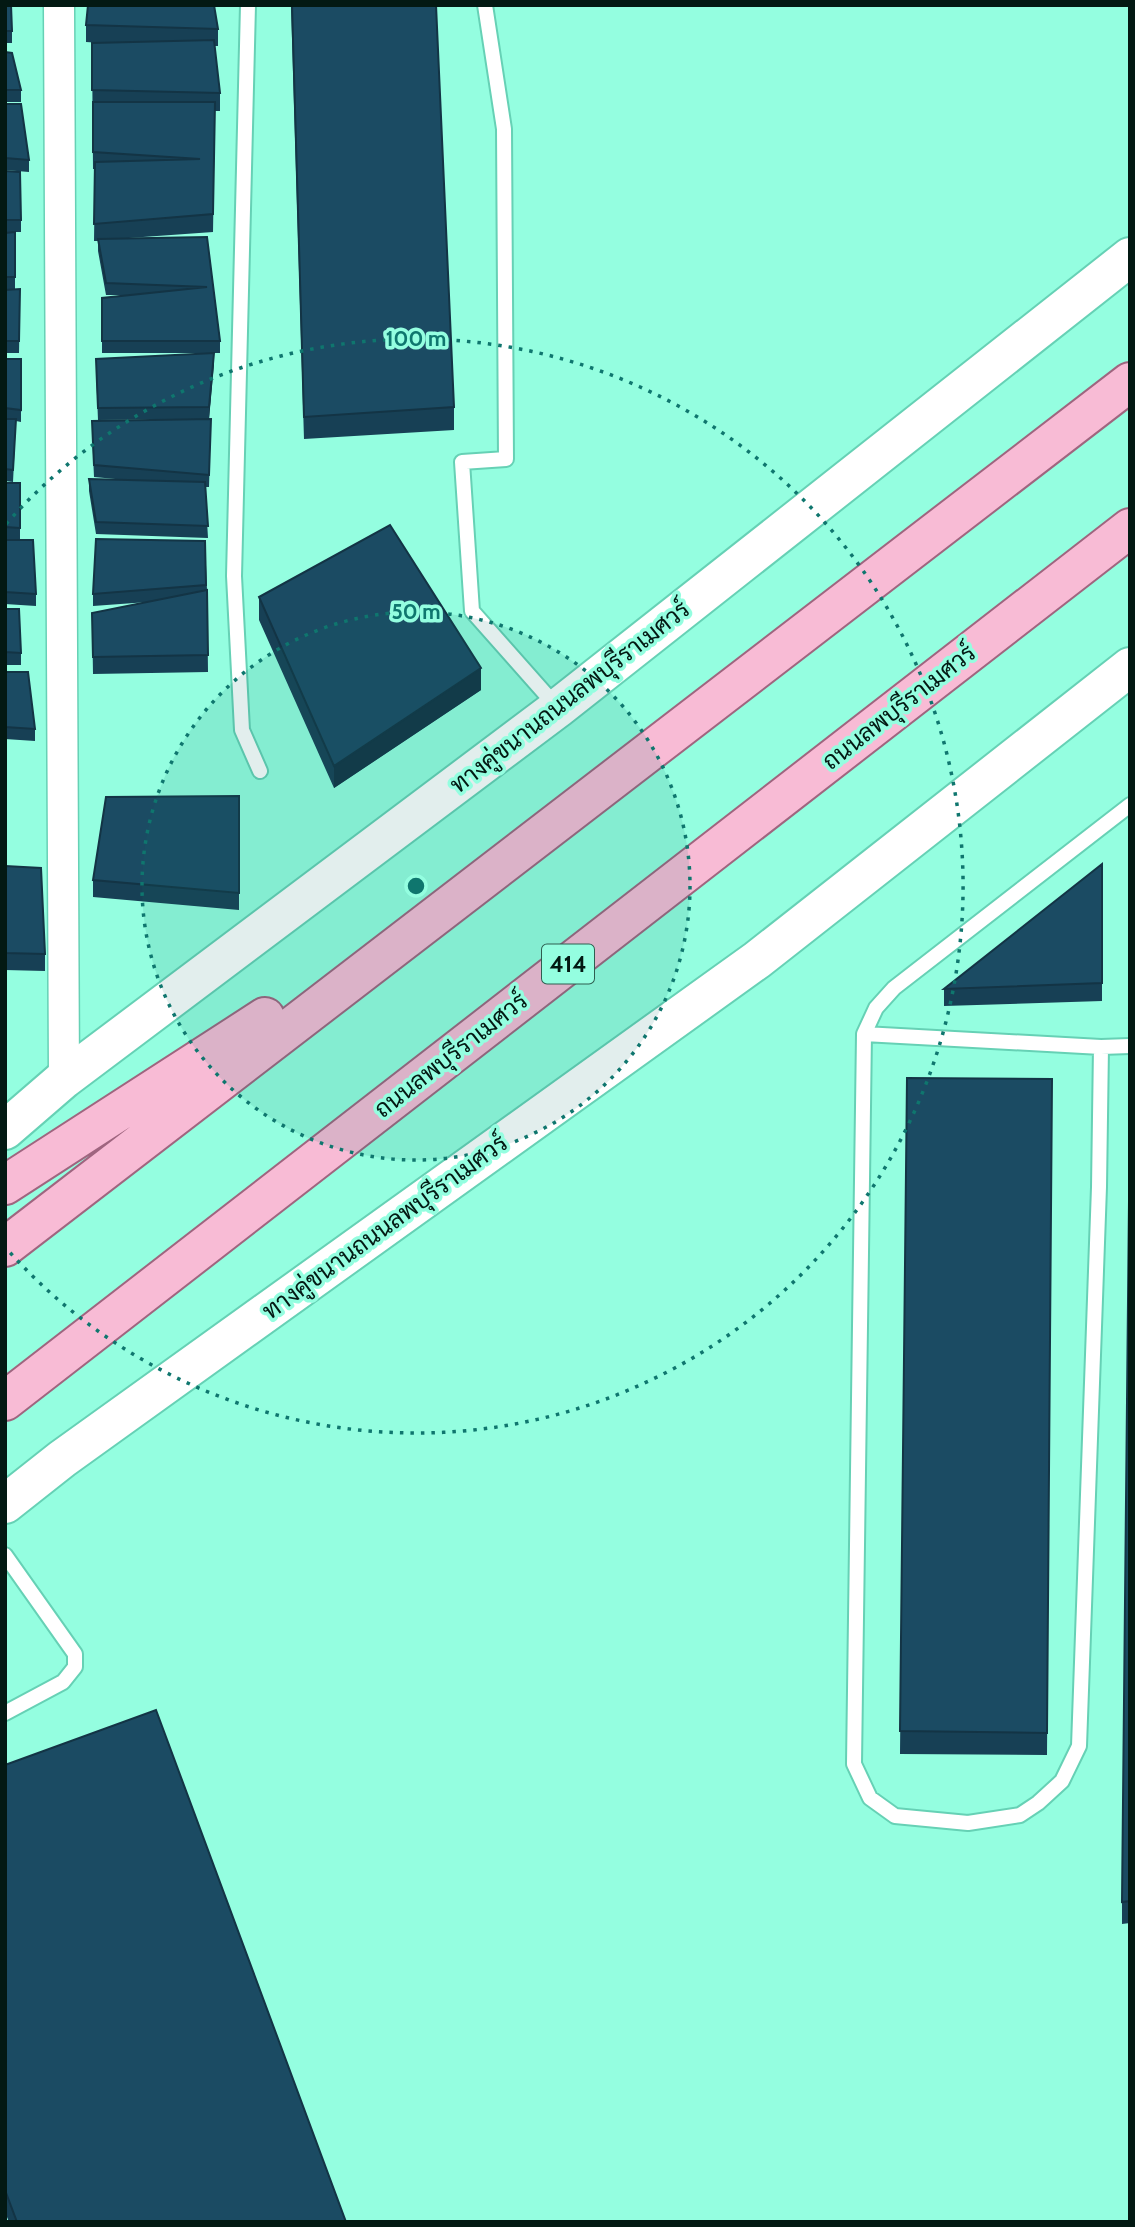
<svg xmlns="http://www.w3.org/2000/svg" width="1135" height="2227" font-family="Cabin,Sarabun,sans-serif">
  <rect width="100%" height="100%" fill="#94fee0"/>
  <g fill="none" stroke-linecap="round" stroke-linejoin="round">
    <defs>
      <path id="service" d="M248,5L234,576L242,730L260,771
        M485,5L504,129L506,459L462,462L472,611L557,707
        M864,1034L1101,1047L1130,1046
        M1101,1047L1099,1187L1079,1746L1062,1781L1038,1803L1020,1815L968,1823L895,1816L870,1798L854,1764L864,1034L876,1008L894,988L1130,805
        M5,1555L75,1654V1667L63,1682L5,1713"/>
      <path id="minor" d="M59,5L64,1079"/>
      <path id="secondary" d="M5,1130L64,1079L558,708L1130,257
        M5,1504L62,1459L757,960L1130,667"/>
      <path id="primary" d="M5,1185L265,1017
        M5,1247L1130,382
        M5,1401L1130,528"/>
    </defs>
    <use href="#service" stroke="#66d1b5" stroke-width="18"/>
    <use href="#minor" stroke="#66d1b5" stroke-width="33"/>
    <use href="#secondary" stroke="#66d1b5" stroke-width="42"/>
    <use href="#primary" stroke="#9f657f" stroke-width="42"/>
    <use href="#service" stroke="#fff" stroke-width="14"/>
    <use href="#minor" stroke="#fff" stroke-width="30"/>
    <use href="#secondary" stroke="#fff" stroke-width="38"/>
    <use href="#primary" stroke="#f8bbd5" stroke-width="38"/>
  </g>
  <path fill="#174055" d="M5,5L12,31V43H5Z
    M291,5H436L454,407V430L304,439Z
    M86,25L218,29V46H214L220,93V111H215L213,232L129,238L207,237L220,341V353H214L209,419L98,420L96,371L205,353H102V298L124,295H106L98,251V241H94L95,169H93L92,43H102L86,42Z
    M5,52L21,90V102H5Z
    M5,104L29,160V172L5,170Z
    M5,171L21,220V232H5Z
    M15,232V289H5V233Z
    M5,290L20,301L19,353H5Z
    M5,359H21V422L16,421L13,482L5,481Z
    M211,419L209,487H205L208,538L96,534L89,491V479L126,480L94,477L92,433Z
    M5,483H20V540L5,539Z
    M5,540L36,594V606L5,604Z
    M205,541L207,590L208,672L93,674L92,613L148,602L93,606V594Z
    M259,597L481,690L334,788L259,620Z
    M5,609L21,653V665H5Z
    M5,672L35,729V741L5,739Z
    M239,796V910L93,897V880Z
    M1102,864V1001L944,1006V989Z
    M5,866L45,954V971L5,970Z
    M907,1078L1052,1079L1047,1755L900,1754Z
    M1130,1201V1923L1122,1924V1902Z
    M5,1765L346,2222H9L5,2212Z"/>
  <path fill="#133445" d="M214,353V365L209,419V407Z
    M481,668V690L334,788V766Z"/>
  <path fill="#1b4b63" stroke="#133445" stroke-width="2" d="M5,5H11L12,31H5Z
    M88,5H214L218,29L86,25Z
    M292,5H436L454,407L304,417Z
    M214,40L220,93L92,90V43Z
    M5,52L12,53L21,90H5Z
    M93,102H215L213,214L94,224L95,162L200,159L93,152Z
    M5,104H21L29,160L5,158Z
    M5,171L20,172L21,220H5Z
    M15,232V277H5V233Z
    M207,237L220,341H102V298L207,287L106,283L98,239Z
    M20,289L19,341H5V290Z
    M214,353L209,407L98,408L96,359Z
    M5,359H21V410L5,408Z
    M5,419H16L13,470L5,469Z
    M211,419L209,475L94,465L92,421Z
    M89,479L205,482L208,526L96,522Z
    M5,483H20V528L5,527Z
    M390,525L481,668L334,766L259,597Z
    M96,539L205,541L206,585L93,594Z
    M5,540H33L36,594L5,592Z
    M207,590L208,655L93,657L92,613Z
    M5,609H19L21,653L5,652Z
    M5,672H28L35,729L5,727Z
    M239,796V893L93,880L106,797Z
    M1102,864V983L944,989Z
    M5,866L41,868L45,954L5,953Z
    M907,1078L1052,1079L1047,1733L900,1731Z
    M1129,1201L1130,1901L1122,1902Z
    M156,1710L346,2222H17L5,2190V1765Z"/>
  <circle cx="416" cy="886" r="274" fill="#0f766e" fill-opacity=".12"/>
  <g fill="none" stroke="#0f766e" stroke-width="3.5" stroke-dasharray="3.5 7">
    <circle cx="416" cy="886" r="274"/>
    <path d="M6 524A547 547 0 1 1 6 1248"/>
  </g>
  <g text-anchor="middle" stroke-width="7" stroke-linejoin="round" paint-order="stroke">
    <rect fill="#94fee0" stroke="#2e5e50" stroke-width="2" x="542" y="944.5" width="52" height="39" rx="5"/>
    <g font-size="23" font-weight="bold" fill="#031913">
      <text x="568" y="972">414</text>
    </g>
    <g font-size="24" fill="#031913" stroke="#94fee0">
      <text transform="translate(570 697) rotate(-38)" y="8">ทางคู่ขนานถนนลพบุรีราเมศวร์</text>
      <text transform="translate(899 707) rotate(-38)" y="8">ถนนลพบุรีราเมศวร์</text>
      <text transform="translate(451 1055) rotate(-38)" y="8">ถนนลพบุรีราเมศวร์</text>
      <text transform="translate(385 1227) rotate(-36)" y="8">ทางคู่ขนานถนนลพบุรีราเมศวร์</text>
    </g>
  </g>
  <circle cx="416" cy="886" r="10" fill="#0f766e" stroke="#94fee0" stroke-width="3.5"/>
  <g font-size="21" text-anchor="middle" font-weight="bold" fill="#0f766e" stroke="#94fee0" stroke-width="7" stroke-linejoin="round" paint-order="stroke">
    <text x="416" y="346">100 m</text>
    <text x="416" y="619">50 m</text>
  </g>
  <rect width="1135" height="2227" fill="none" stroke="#031913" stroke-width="14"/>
</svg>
